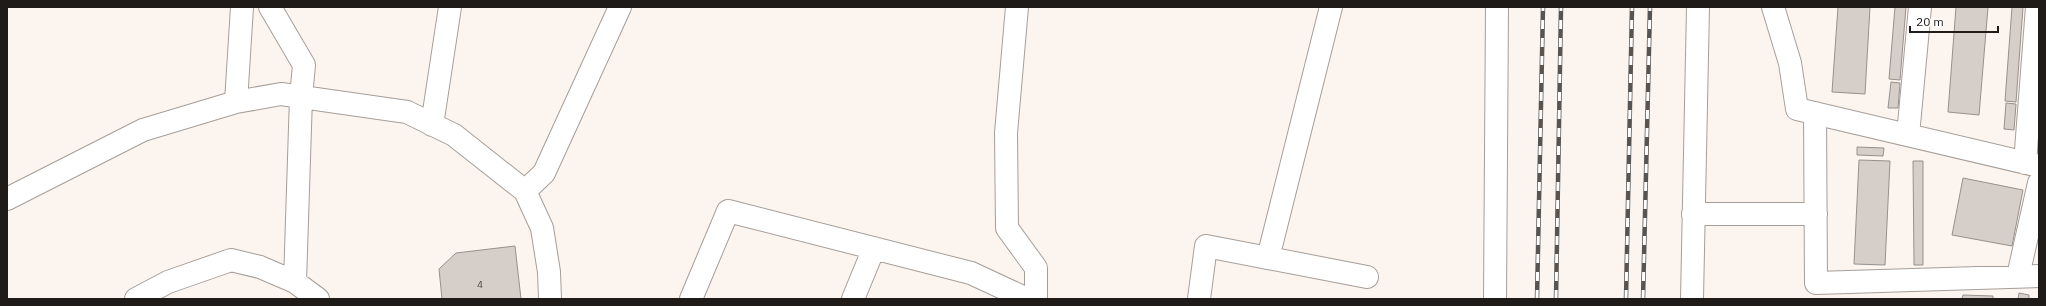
<svg xmlns="http://www.w3.org/2000/svg" width="2046" height="306" font-family="'IBM Plex Sans',sans-serif">
  <rect width="100%" height="100%" fill="#fcf4ee"/>
  <path fill="#d6cec9" stroke="#98908c" d="M1838,7H1870L1865,94L1832,92Z
    M1895,7H1906L1900,80L1889,79Z
    M1956,7H1988L1979,115L1948,112Z
    M2012,7H2023L2016,102L2005,101Z
    M1891,82L1900,83L1898,108H1888Z
    M2006,103L2016,104L2014,130L2004,129Z
    M1857,147L1884,148L1883,156L1857,155Z
    M1859,160L1890,161L1885,265L1854,264Z
    M1913,161H1923V265H1914Z
    M1963,178L2023,190L2012,246L1952,235Z
    M515,246L521,299H442L439,269L456,253Z
    M2019,293L2029,295V299H2018Z
    M1963,295L1993,296V299H1962Z"/>
  <g fill="none" stroke-linecap="round" stroke-linejoin="round">
    <defs>
      <path id="minor" d="M270,7L304,65L301,97L295,282
        M1017,7L1006,133L1007,228L1036,268V299
        M1773,7L1790,63L1797,109L2039,166
        M236,102L242,7
        M1815,113L1816,283L2039,276
        M432,125L450,7
        M1908,135L1920,7
        M2025,163L2037,7
        M525,191L544,173L620,7
        M7,199L143,130L236,102L281,94L407,112L454,135L525,191L542,228L549,272L550,299
        M1693,214H1816
        M1268,258L1331,7
        M2018,276L2039,183
        M136,299L168,282L231,260L260,267L295,282L318,299
        M691,299L728,211L971,273L1027,299
        M853,299L874,248
        M1199,299L1206,246L1367,277
        M1495,299L1497,7"/>
      <path id="tertiary" d="M1692,299L1698,7"/>
    </defs>
    <use href="#minor" stroke="#a69e99" stroke-width="24"/>
    <use href="#tertiary" stroke="#a69e99" stroke-width="24"/>
    <use href="#minor" stroke="#fff" stroke-width="22"/>
    <use href="#tertiary" stroke="#fff" stroke-width="22"/>
    <defs>
      <path id="rail" d="M1537,299L1543,7
        M1556,299L1561,7
        M1626,299L1632,7
        M1643,299L1650,7"/>
    </defs>
    <use href="#rail" stroke="#585451" stroke-width="4.5"/>
    <use href="#rail" stroke="#fff" stroke-width="3" stroke-dasharray="9" stroke-linecap="butt"/>
  </g>
  <g text-anchor="middle" stroke-width="3" stroke-linejoin="round" paint-order="stroke">
    <g font-size="10" fill="#4c4845">
      <text x="480" y="288">4</text>
    </g>
  </g>
  <rect width="2046" height="306" fill="none" stroke="#1e1b19" stroke-width="16"/>
  <path d="M1910 26v6h88v-6" fill="none" stroke="#1e1b19" stroke-width="2"/>
  <text x="1916" y="26" font-size="12" fill="#1e1b19" stroke="#ffffff" stroke-width="3" paint-order="stroke">20 m</text>
</svg>
